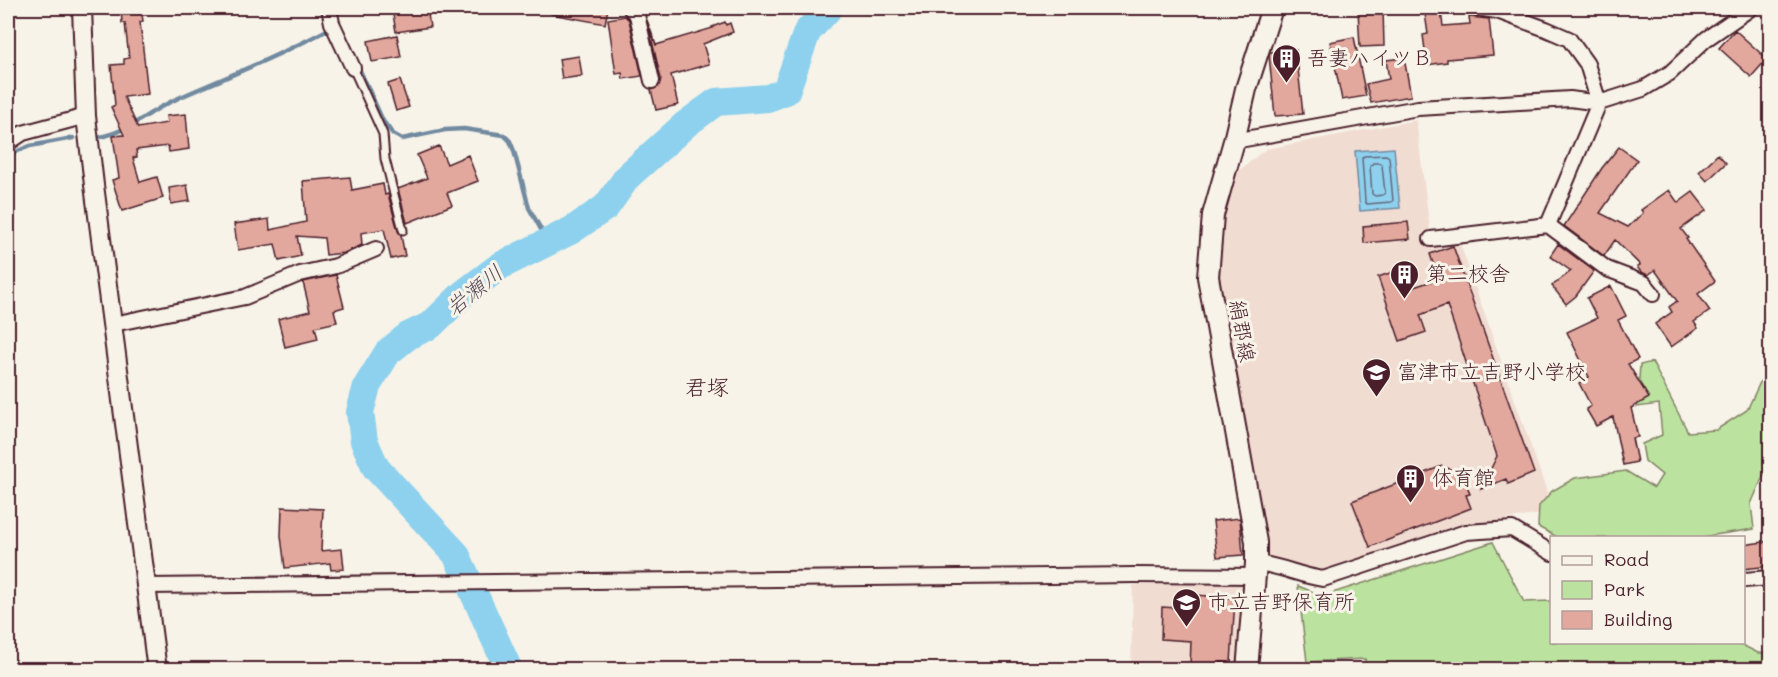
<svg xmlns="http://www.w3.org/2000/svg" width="1778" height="677" font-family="Mali,'Klee One',sans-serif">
  <rect width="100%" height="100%" fill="#f7f3e8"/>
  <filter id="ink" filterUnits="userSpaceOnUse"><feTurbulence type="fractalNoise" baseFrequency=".0167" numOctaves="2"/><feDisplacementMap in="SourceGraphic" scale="12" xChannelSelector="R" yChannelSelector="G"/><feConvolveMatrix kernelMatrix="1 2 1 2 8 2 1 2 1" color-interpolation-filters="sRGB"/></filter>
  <g filter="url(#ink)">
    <path fill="#f1dcd2" d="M1416,120L1431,238L1457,235L1554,512L1465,526L1317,573L1268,557L1217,299L1216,264L1233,175L1266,149Z
      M1241,583L1246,587L1238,669L1131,670L1133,585Z"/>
    <path fill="#bbe39f" stroke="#828165" stroke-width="1.5" d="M1770,361V460L1751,504L1754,529L1694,538H1559L1538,527L1539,506L1552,491L1575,478L1626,471L1654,488L1662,475L1645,461L1642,444L1662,435L1659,404L1637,407L1640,365L1652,362L1688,432L1716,430L1747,410Z
      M1493,542L1524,602L1551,601L1552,642L1738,643L1758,653H1770V669L1366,670L1365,659L1307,662L1298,586L1323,596Z"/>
    <path fill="#8dd1ee" stroke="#728aa0" stroke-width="1.5" d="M1394,148L1400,208L1360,211L1355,151Z"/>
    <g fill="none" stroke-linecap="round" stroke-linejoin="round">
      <path stroke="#656679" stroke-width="1.5" d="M1386,155L1389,157L1393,201L1391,202L1367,204L1365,201L1362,158L1364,156Z
        M1373,163H1380L1382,165L1385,193L1383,195L1375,196L1372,194L1370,166Z"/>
      <path stroke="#728aa0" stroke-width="4.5" d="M357,64L383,121L393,134L402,139L445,130L464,129L504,135L510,141L514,151L529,208L548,242
        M101,137C122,132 133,124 151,113C163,105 178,98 192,92C239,72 286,52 331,28
        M8,155L30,146L73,138"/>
      <path stroke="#8dd1ee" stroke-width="28" d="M509,670L456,554L376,468L364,441L360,412L367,386L388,352L408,336L431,325L463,294L500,266L572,230L606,207L628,176L686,124L716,102L768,98L786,91L807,32L829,8"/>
    </g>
    <path fill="#e2a89d" stroke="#4a1f2b" stroke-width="1.5" d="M121,8H141L143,21L140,22L148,94L124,97L138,128L167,123L166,116L186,114L189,149L169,152L168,146L136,150L137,157L133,158L140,182L157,177L163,198L122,211L112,180L119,178L113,136L124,135L111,107L115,105L111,65L124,64V59L129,58L125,23H122Z
      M392,8H427L430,27L396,32Z
      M552,8H608L605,24L551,14Z
      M1383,9L1384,46L1360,47L1358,10Z
      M1441,12L1443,26L1470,24L1469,17L1489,19L1493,55L1447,59V62L1427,65L1423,35L1428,34L1425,14Z
      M625,16L629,20L642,76L623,79L622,73L616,74L608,19Z
      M647,20L656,45L713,28L712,27L725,22L726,25L730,23L733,32L703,44L709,64L671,75L678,105L656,110L651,90L658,87L661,79Z
      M1735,30L1767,59L1751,77L1719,48Z
      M397,35L401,57L372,62L368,41Z
      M1354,37L1366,96L1342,100L1330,42Z
      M1296,50L1303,114L1275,116L1269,55L1270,52Z
      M579,56L582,76L562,79L559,59Z
      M1404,58L1411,96L1371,103L1366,84L1389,79L1386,60Z
      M400,80L409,107L396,111L388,84Z
      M439,146L447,164L468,155L478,181L447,193L452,205L407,223L398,189L427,178L417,155Z
      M1619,147L1637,160L1600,213L1628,227L1643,213L1641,210L1669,190L1678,203L1693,192L1707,210L1681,229L1688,238L1686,239L1715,281L1698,294L1710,311L1694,322L1698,328L1671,347L1655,324L1672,312L1669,307L1677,301L1655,270L1648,275L1641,272L1637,267L1640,265L1615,240L1604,256L1564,226L1602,168Z
      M1718,154L1726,163L1707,181L1699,172Z
      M350,177L352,190L383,184L385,195L388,194L398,231L401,235L405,256L391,259L384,229L361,233L362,245L344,253L326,255L324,238L297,236L301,256L279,261L275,244L238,250L234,224L269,219L270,230L306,222L303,181Z
      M187,185L190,201L171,204L169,188Z
      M1408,222L1410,239L1364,243L1363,226Z
      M1558,244L1594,271L1576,296L1566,304L1552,286L1571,271L1550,256Z
      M1453,246L1534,473L1508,484L1506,479L1481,489L1497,456L1447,305L1420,315L1426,332L1400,341L1378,277L1405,268L1411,288L1438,279L1430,254Z
      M336,275L344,307L334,310L337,322L315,327L318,339L285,347L278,319L310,311L303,282Z
      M1611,286L1626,316L1618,320L1638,359L1628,364L1649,398L1631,408L1638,437L1632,438L1637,462L1623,465L1613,417L1596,426L1586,409L1591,406L1579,383L1589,377L1567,332L1597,318L1587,298Z
      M1442,466L1463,474L1470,494L1466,495L1471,508L1370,547L1352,501Z
      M282,507L323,509L321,551L342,549L344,569L331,570L330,563L285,568L281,536Z
      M1240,518L1243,555L1217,557L1213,521Z
      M1770,541V566L1743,569V545Z
      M1195,595L1235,598L1231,663L1221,662L1220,669H1190L1191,641L1161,639L1162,607L1194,609Z"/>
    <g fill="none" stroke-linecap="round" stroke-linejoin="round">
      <defs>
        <path id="service" d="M353,68L383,134L385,159L403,230"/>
        <path id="minor" d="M329,8L332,23L353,68
          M630,8L637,15L652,81
          M1234,141L1418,108L1570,99L1599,103L1587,64L1569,39L1546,29L1497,11L1477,8
          M8,143L23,133L86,116
          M1548,225L1607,269L1644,283L1653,294
          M1431,239L1548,225L1599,103L1643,89L1670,73L1706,39L1751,8
          M113,324L245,297L300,274L336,266L376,249
          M1256,563C1279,565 1300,576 1323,579L1466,532L1512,529L1552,553
          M1744,580L1770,578
          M146,586L1134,575L1255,576"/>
        <path id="tertiary" d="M82,8L86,116L94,185L157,670"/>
        <path id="secondary" d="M1247,670L1256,563V542L1208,277L1213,215L1234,141L1246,89L1272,8"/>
      </defs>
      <use href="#service" stroke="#4a1f2b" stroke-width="11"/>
      <use href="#minor" stroke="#4a1f2b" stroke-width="18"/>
      <use href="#tertiary" stroke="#4a1f2b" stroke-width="22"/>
      <use href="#secondary" stroke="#4a1f2b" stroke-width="24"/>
      <use href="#service" stroke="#f7f3e8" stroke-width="7"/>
      <use href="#minor" stroke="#f7f3e8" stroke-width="14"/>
      <use href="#tertiary" stroke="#f7f3e8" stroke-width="18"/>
      <use href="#secondary" stroke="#f7f3e8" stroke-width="20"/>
    </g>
  </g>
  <defs>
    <symbol id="building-pin" viewBox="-11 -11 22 30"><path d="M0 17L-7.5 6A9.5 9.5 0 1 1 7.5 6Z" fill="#4a1f2b" stroke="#f7f3e8"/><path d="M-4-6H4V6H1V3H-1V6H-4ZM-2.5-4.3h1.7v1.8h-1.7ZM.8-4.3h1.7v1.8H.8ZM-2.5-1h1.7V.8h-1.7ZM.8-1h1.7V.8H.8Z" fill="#fff"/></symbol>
    <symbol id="school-pin" viewBox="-11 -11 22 30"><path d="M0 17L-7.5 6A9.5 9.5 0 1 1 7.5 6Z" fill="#4a1f2b" stroke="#f7f3e8"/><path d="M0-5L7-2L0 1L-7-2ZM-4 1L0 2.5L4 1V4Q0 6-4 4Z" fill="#fff"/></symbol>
  </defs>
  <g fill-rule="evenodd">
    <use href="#building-pin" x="1270" y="42" width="33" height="45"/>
    <use href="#building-pin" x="1388" y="258" width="33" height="45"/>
    <use href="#school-pin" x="1360" y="356" width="33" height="45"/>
    <use href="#building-pin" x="1394" y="462" width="33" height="45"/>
    <use href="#school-pin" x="1170" y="586" width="33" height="45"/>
  </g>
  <g text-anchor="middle" stroke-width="6" stroke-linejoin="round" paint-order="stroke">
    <g font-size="21" fill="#4a1f2b" stroke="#f7f3e8" text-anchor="start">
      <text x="1307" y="65">吾妻ハイツＢ</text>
      <text x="1426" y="281">第二校舎</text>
      <text x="1397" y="379">富津市立吉野小学校</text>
      <text x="1432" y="485">体育館</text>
      <text x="1208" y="609">市立吉野保育所</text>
    </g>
    <g font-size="21" fill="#4a1f2b" stroke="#f7f3e8">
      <text transform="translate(1242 331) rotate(80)" y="7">絹郡線</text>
    </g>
    <g font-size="22" font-style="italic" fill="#5b4c5c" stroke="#f7f3e8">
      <text transform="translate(474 290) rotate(-39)" y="8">岩瀬川</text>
    </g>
    <g font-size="22" fill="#4a1f2b" stroke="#f7f3e8">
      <text x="707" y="395">君塚</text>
    </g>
  </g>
  <rect width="1778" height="677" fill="none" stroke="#f7f3e8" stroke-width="30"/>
  <rect x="15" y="15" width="1748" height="647" fill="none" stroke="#4a1f2b" stroke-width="2" filter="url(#ink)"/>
  <rect x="1550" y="536" width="195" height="108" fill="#f7f3e8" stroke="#b29e9c" stroke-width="1.5"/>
  <rect x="1562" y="556" width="30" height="9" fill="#f7f3e8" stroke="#b29e9c" stroke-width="1.5"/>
  <text x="1604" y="566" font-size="18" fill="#4a1f2b">Road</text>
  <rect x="1562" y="581" width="30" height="18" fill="#bbe39f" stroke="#b29e9c" stroke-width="1.5"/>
  <text x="1604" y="596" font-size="18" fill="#4a1f2b">Park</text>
  <rect x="1562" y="611" width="30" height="18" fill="#e2a89d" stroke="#b29e9c" stroke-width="1.5"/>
  <text x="1604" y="626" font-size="18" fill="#4a1f2b">Building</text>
</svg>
